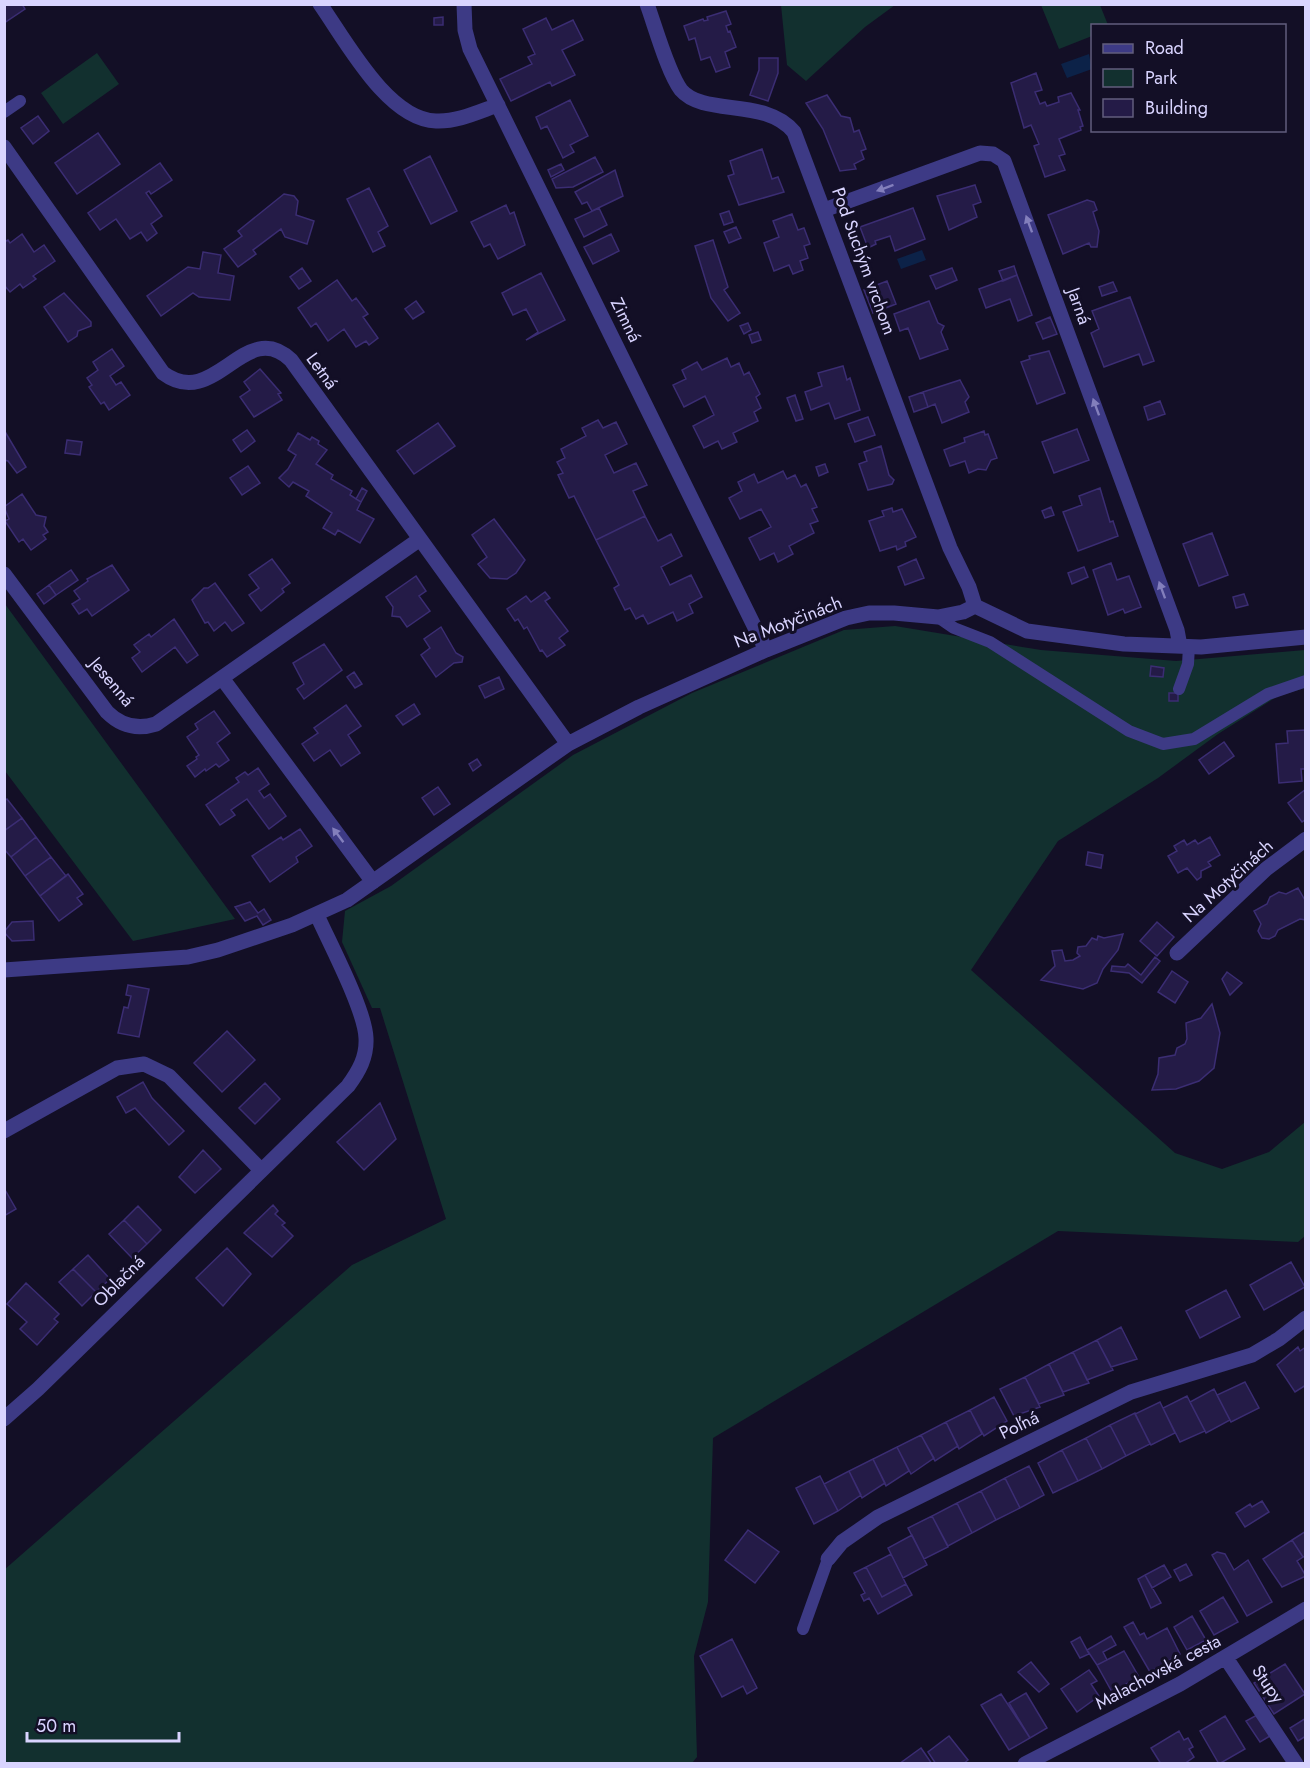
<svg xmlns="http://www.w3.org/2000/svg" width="1310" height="1768" font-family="Jost,sans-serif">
  <rect width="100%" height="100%" fill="#130f26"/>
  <path fill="#12302f" d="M781,5V4L895,5L865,27L806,81L787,65Z
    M1041,5H1100L1108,25L1092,26V36L1059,49Z
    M97,53L119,84L63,124L41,93Z
    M5,604L235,919L133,941L5,771Z
    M895,626L1041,650L1176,661L1305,650V688L1278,696L1218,734L1158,778L1058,841L971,970L1175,1153L1222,1169L1269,1152L1305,1122V1236L1298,1242L1058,1231L713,1438L708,1602L694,1656L697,1757L692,1763H5L4,1570L352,1265L446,1219L380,1008H372L342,942L345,911L391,886L573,755L692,693L844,630Z"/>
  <path fill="#0c2248" d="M1089,54L1092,69L1067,78L1061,64Z
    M922,250L926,260L901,269L897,259Z"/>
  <path fill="#241b47" stroke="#3b2d73" stroke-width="1.5" d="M4,4H22L25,9L4,23Z
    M726,11L731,24L726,26L728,32L730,31L736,47L725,52L730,67L716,72L710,57L701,60L695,38L689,40L684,26L703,19L704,21L708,20L707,17Z
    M443,17V25H434V18Z
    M546,18L552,30L573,20L583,40L562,50L575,75L552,86L550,82L511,101L500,79L532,64L528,57L535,54L523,29Z
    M759,58H778V73L768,101L750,95L759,70Z
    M1036,73L1042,90L1035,92L1040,104L1045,102L1047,106L1059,102L1058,97L1071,93L1080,110H1078L1083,126L1080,127L1081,130L1059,139L1065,154L1059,156L1065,170L1045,177L1034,146L1039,144L1031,125L1024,128L1011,83Z
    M827,95L841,116L850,118L854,132L859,130L866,149L861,151L864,159L854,164L856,169L840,171L823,129L806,103Z
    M570,100L588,136L570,145L574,152L563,158L547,126L541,129L536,117Z
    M38,116L49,131L33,144L21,128Z
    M98,133L120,164L77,194L55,163Z
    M762,149L772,179L778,177L784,192L739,205L728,176L734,174L730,161Z
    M430,156L457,211L431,224L404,170Z
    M595,157L603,172L573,187L556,188L552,179Z
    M160,163L172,180L151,194L149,191L146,193L162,216L151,224L157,233L147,241L141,232L130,239L116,219L100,230L88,213Z
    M561,164L564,170L551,177L548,170Z
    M615,170L623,196L592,211L587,202L582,204L575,192Z
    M975,185L981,202L973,205L977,217L949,230L937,196Z
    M369,188L388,226L378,232L385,246L373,252L347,199Z
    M284,194L294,196L298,201L296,215L314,221L307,244L285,237L281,229L253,250L256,254L238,267L224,249L242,236L238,231Z
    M1087,200L1094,202L1097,210L1093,212L1099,231L1097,247H1091L1089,243L1063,254L1048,215Z
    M506,205L510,214L514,212L525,245L498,259L490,244L484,247L471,222Z
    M599,208L607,225L584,237L575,219Z
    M913,208L925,239L895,251L890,236L875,241L876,244L868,248L860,227Z
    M729,211L733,222L724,225L720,214Z
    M792,214L798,230L804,228L810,244L804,246L808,258L800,261L803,270L793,274L789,265L774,271L764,243L779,237L773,221Z
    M736,227L741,238L729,243L724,232Z
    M22,234L34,252L44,245L55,261L33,276L36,279L23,288L20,284L10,292L4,285V242L8,240L10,243Z
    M611,234L619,251L593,264L584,247Z
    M713,240L728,287L724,290L740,313L728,321L711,298L695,246Z
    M203,252L221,255L218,273L234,276L230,300L199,297L193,293L161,316L147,296L188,267L200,269Z
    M1014,266L1017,275L1003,281L999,271Z
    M302,268L311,281L299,289L290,277Z
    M952,268L957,280L936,289L930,276Z
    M541,273L565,320L526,340L538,332L526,309L513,315L502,293Z
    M1017,275L1032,315L1018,321L1010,299L986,308L979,289Z
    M337,280L352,301L356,298L368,314L363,317L378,338L369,345L366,341L356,347L344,329L328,341L316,323L311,327L298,308Z
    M887,281L896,304L873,313L864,290Z
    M1113,282L1117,291L1102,296L1099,287Z
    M64,293L91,322V326L78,331L77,336L68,342L44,307Z
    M1130,297L1154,361L1143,365L1139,354L1104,367L1091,333L1099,329L1092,311Z
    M416,301L424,312L413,319L405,309Z
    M929,301L938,323L944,326L941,332L948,349L920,359L908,328L900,331L894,314Z
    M1050,317L1057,334L1043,339L1036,323Z
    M748,323L751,330L744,334L740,326Z
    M758,332L761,340L752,343L749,335Z
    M112,349L124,366L110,376L116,385L121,382L130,395L109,410L104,402L101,404L89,387L92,385L87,378L98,370L93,362Z
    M1049,351L1065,393L1037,404L1021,362L1030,359L1029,356Z
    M727,358L731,367L739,363L744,375L749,372L760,394L756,397L761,408L754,412L758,421L733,433L737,442L722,449L718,441L704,448L693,426L714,415L705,396L684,407L673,385L686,379L682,370L697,362L702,370Z
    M843,366L847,380L850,378L860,410L835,419L829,403L811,410L805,392L822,386L818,373Z
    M260,369L281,393L278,394L282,400L254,417L240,397L250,390L244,382Z
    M960,380L969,397L965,402L969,412L942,423L935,404L928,407L923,392Z
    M923,392L928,407L914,412L909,397Z
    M795,395L803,419L796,421L787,398Z
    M1160,401L1165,414L1148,420L1144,407Z
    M868,417L875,435L855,442L848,424Z
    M598,420L603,428L616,422L627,444L605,455L614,473L636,463L647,485L633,491L645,516L596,540L574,496L569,498L558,475L563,473L557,462L565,458L561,449L586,436L582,428Z
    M438,423L455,446L414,474L397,451Z
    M1077,429L1089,460L1054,473L1042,442Z
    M4,430L26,467L17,473L8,461L4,460Z
    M247,430L255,441L241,452L233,440Z
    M984,431L985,435L988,434L997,458L991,460L986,470L978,469L969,473L965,461L950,466L944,450L965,442L964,438Z
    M298,433L310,440L312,437L319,441L318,444L327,450L316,464L333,475L331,479L352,491L350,495L361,502L357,510L374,519L360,543L338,530L335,535L323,528L332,513L306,496L309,491L293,482L289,487L279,478L288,469L296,455L288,450Z
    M67,440L82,442L80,455L65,453Z
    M881,446L889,475L894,480L892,484L868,490L859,464L867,461L864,452Z
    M825,464L828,472L819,476L816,467Z
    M248,466L260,483L242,495L230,478Z
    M783,471L787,479L795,475L801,487L806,484L817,507L812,509L818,521L810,524L814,533L789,546L793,554L778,562L774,553L760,560L749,538L771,527L761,509L740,519L729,498L742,491L738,482L754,474L758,483Z
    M362,488L367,491L361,502L356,499Z
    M1100,488L1110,522L1113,521L1118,536L1078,551L1063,512L1082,505L1079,496Z
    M22,494L36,515L46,517L44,526L48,532L43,535L46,539L31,550L23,539L19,542L5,521L9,519L4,507Z
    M1051,507L1054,515L1045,518L1042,511Z
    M892,508L893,512L902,509L916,537L905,542L906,546L897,550L896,546L880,551L869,521L884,516L882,511Z
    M645,516L658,541L671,534L682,556L661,567L670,585L691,575L702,597L689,604L693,613L677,621L673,612L648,624L643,615L636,619L630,608L625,610L614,588L619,585L596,540Z
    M494,519L525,560L516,573L507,579L490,578L478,564L487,557L472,535Z
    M1212,533L1228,575L1199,586L1183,544Z
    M272,559L290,583L282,589L284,592L261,611L249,595L259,588L249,575Z
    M916,559L924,578L905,585L898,567Z
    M1111,563L1117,580L1129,576L1141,607L1125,613L1123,609L1108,615L1093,570Z
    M112,565L129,590L92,616L87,609L79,614L72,604L80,599L74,591L88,581L87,579Z
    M1084,567L1088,577L1072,584L1068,573Z
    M71,570L78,580L56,595L49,585Z
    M416,576L426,591L419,596L430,611L407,627L400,617L392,616L393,607L386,597Z
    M215,583L244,623L232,631L225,622L214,631L208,622L205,623L192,600L204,588H208Z
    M49,585L56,595L44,604L37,594Z
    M545,592L550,598L545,601L568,631L559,638L565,645L547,657L542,650L540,651L527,627L524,629L518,619L515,621L507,609L526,596L531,602Z
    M1244,594L1248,605L1236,608L1233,597Z
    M174,619L198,655L187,663L175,647L142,672L132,658L140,652L134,645L149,634L151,637Z
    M441,627L456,653L463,657L462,662L454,663L436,677L421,655L430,648L424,639Z
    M324,644L342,670L304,699L297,689L304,684L293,663Z
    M1151,666L1164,668L1163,677L1150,676Z
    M354,672L362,684L355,688L347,677Z
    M499,677L504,689L485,698L479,686Z
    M1169,693H1178V701H1169Z
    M414,704L420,714L403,725L396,716Z
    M346,705L361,726L348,735L360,753L341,766L330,750L314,761L302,744L318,733L314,728Z
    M214,711L230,733L217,743L229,760L219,767L216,764L206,771L205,769L195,777L187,766L197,759L196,757L199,755L187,737L198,729L195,724Z
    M1306,730V769H1301L1302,781L1279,783L1276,744L1288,743L1287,731Z
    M1224,742L1234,756L1209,774L1199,760Z
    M477,759L481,765L473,771L469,764Z
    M258,768L269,784L259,791L264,798L270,794L286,816L269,829L247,799L231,810L235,815L220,825L206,805L239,782L236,778L245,772L248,775Z
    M438,787L450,804L434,815L422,798Z
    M1306,789V819L1302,822L1288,803Z
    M7,799L22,818L4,831V801Z
    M22,818L36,837L11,857L4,849V831Z
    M300,829L312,846L296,857L298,862L270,882L252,856L281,837L283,840Z
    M36,837L51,857L25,876L11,857Z
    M1210,837L1220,855L1208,862L1211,866L1201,871V877L1197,880L1187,868L1178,873L1168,856L1177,851L1174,846L1184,840L1187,845L1195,840L1198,844Z
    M1088,852L1103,855L1101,868L1086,865Z
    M51,857L66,876L40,896L25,876Z
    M68,874L83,894L77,898L82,904L59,921L40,896Z
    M1298,888L1306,902V920L1300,919L1278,930L1275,936L1269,939L1262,938L1258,931L1261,924L1254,911L1267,904L1270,897L1279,892L1286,894Z
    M250,902L258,913L264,909L271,920L263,925L257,916L245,921L235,907Z
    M33,921L34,940L12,941L4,932L12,922Z
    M1157,922L1174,937L1157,956L1140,941Z
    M1123,934L1118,950L1103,969L1097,983L1083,989L1041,980L1055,966L1052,951L1062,950L1065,961L1073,960L1080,956L1077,953L1078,947L1086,946L1092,938L1097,940L1098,936L1104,938Z
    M1155,957L1160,961L1142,983L1129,973L1111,971L1112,966L1125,967L1128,964L1141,975Z
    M1172,971L1188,982L1175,1003L1158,992Z
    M1227,972L1242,983L1230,995L1222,979Z
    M128,985L149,989L139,1037L118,1033L124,1007L128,1008L131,996L126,995Z
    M1212,1004L1220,1033L1214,1068L1199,1081L1176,1089L1152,1090L1158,1074L1159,1058L1175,1055L1177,1048L1185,1044L1187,1039L1186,1023L1201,1018Z
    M227,1031L255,1060L222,1092L194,1063Z
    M143,1082L152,1098L184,1131L169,1145L135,1108L126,1113L117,1097Z
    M265,1083L280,1099L255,1124L239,1108Z
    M380,1103L396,1139L364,1170L337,1142Z
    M203,1150L221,1169L195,1193L179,1177Z
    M4,1188L16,1209L4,1216Z
    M273,1205L278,1211L275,1214L285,1223L282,1225L293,1236L272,1257L244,1233Z
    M138,1206L161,1230L147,1244L124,1220Z
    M124,1220L147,1244L132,1258L109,1234Z
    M227,1248L251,1274L223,1306L196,1278Z
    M88,1255L110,1279L96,1292L73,1269Z
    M1291,1262L1305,1287L1264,1310L1250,1285Z
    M73,1269L96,1292L82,1306L59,1282Z
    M26,1283L59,1314L54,1319L58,1322L37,1345L20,1329L27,1322L7,1304Z
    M1226,1290L1240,1317L1200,1338L1186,1311Z
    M1121,1327L1137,1359L1111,1367L1097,1340Z
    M1097,1340L1113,1370L1087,1380L1073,1352Z
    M1298,1347L1300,1351L1306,1347V1385L1295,1392L1277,1365Z
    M1073,1352L1089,1383L1063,1392L1049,1364Z
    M1049,1364L1064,1395L1039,1404L1025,1377Z
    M1025,1377L1040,1407L1014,1416L1000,1389Z
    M1245,1382L1259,1408L1231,1422L1217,1395Z
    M1214,1389L1230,1420L1206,1433L1190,1402Z
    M1187,1396L1205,1431L1180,1442L1163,1408Z
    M994,1397L1007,1421L984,1436L970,1410Z
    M1160,1402L1175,1433L1151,1445L1135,1414Z
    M970,1410L982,1434L959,1449L946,1422Z
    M1135,1413L1150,1444L1126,1456L1110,1425Z
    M946,1422L958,1446L935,1461L921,1435Z
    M1110,1425L1126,1456L1102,1469L1086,1438Z
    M921,1435L934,1458L911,1474L897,1447Z
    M1086,1438L1102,1469L1078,1481L1062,1450Z
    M897,1447L909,1471L886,1486L873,1459Z
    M1062,1450L1078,1481L1053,1493L1038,1463Z
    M873,1459L885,1483L862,1498L849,1471Z
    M1029,1466L1044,1495L1020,1508L1005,1478Z
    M849,1471L861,1495L838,1511L824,1484Z
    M820,1476L838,1511L814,1524L796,1488Z
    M1005,1478L1020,1508L996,1520L981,1491Z
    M981,1491L996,1520L972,1533L957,1503Z
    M1262,1501L1269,1512L1245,1527L1236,1513L1250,1504L1252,1507Z
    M957,1503L972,1533L948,1546L932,1516Z
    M932,1516L948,1547L924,1559L908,1528Z
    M748,1530L779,1552L755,1583L725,1560Z
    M1306,1531V1556L1303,1557L1292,1540Z
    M912,1535L927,1565L903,1578L888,1548Z
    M1292,1540L1303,1557L1297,1561L1306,1576L1282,1587L1263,1559Z
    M1217,1552L1225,1554L1234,1570L1248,1560L1272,1602L1247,1616L1212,1555Z
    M891,1554L906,1584L882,1597L866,1567Z
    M1186,1564L1192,1575L1180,1581L1174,1570Z
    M1164,1565L1171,1577L1152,1588L1145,1575Z
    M866,1567L882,1597L906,1584L912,1595L878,1614L869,1598L864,1601L861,1595L865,1593L854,1573Z
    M1145,1575L1161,1603L1151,1608L1138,1579Z
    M1223,1597L1238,1622L1214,1635L1200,1611Z
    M1192,1616L1206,1640L1187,1650L1174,1627Z
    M1133,1622L1140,1635L1144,1633L1147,1639L1167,1628L1180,1654L1150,1672L1124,1627Z
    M1111,1636L1116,1645L1103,1652L1107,1660L1097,1665L1087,1650Z
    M1080,1637L1089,1654L1080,1658L1071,1642Z
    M732,1639L757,1688L747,1694L743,1686L722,1697L700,1656Z
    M1124,1651L1139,1677L1112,1692L1097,1665Z
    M1031,1662L1049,1684L1039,1692L1018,1672Z
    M1285,1664L1305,1694L1274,1714L1254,1683Z
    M1089,1670L1097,1681L1091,1684L1099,1696L1077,1712L1061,1689Z
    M1026,1693L1047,1728L1030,1738L1009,1703Z
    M1001,1694L1030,1738L1009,1750L981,1705Z
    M1257,1715L1270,1736L1260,1742L1246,1721Z
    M1225,1716L1245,1749L1219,1764L1200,1731Z
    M1306,1718V1736L1298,1741L1290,1728Z
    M1179,1731L1184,1740L1188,1738L1193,1747L1189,1749L1194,1757L1184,1764H1161L1151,1748Z
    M949,1736L968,1760L963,1764H936L928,1752Z
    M921,1748L932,1764H899Z"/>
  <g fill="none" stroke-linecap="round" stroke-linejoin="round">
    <path stroke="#3d3a85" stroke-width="12" d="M4,112L20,101
      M938,617L954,628L990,642L1129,731L1163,744L1194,739L1268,694L1306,681
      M1179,689L1188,664L1189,646
      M803,1629L828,1559"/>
    <path stroke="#3d3a85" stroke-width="15" d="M320,4C346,41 388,120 436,121C457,122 478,112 498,105
      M464,4L465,30L470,49L766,650
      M647,4C655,26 668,73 681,90C704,117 766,97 794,132L950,548L969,587L975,606
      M4,147L163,373C215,412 245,316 291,360L568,744
      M824,210L980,153L993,154L1004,161L1177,630L1180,646
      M4,574L107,712C121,726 137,730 156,724L420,539
      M975,606L1027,631L1124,644L1201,647L1306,637
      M222,678L373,882
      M1177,953L1266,869L1306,839
      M4,970L188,957L218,950L292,925L347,900L568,744L639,707L766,650L846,618L869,613H894L938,617L963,612L975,606
      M4,1131L117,1068L144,1064L169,1076L260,1169
      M4,1419L38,1389L348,1086C359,1071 367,1057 366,1038C365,1010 330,944 317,915
      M828,1559L842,1542L878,1517L1131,1392L1252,1355L1279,1339L1306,1318
      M1226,1658L1296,1764
      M1025,1764L1180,1684L1306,1609"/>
  </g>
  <defs><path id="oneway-solid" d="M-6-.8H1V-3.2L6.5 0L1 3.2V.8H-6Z" transform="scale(1.5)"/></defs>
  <g fill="#837fbc">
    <use href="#oneway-solid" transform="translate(885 188) rotate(160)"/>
    <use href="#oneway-solid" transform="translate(1029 224) rotate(-110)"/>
    <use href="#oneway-solid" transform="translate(1096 407) rotate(-110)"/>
    <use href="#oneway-solid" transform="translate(1162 590) rotate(-110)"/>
    <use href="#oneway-solid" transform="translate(338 835) rotate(-127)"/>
  </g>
  <g text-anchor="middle" stroke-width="6" stroke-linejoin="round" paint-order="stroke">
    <g font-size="18" fill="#d9d4ff" stroke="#130f26">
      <text transform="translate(864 261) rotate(70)" y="6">Pod Suchým vrchom</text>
      <text transform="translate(1079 306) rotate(70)" y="6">Jarná</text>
      <text transform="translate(626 320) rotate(64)" y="6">Zimná</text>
      <text transform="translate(322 371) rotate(54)" y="6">Letná</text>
      <text transform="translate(788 622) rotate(-21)" y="6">Na Motyčinách</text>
      <text transform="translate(112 682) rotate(50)" y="6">Jesenná</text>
      <text transform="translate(1228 881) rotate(-42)" y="6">Na Motyčinách</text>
      <text transform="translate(119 1281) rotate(-45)" y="6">Oblačná</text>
      <text transform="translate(1019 1425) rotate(-26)" y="6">Poľná</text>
      <text transform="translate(1158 1672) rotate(-28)" y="6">Malachovská cesta</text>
      <text transform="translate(1268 1684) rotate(55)" y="6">Stupy</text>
    </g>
  </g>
  <rect width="1310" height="1768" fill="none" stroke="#d9d4ff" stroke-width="12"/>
  <rect x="1091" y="24" width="195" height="108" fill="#130f26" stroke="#625e7d" stroke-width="1.5"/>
  <rect x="1103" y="44" width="30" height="9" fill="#3d3a85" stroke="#625e7d" stroke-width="1.5"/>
  <text x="1145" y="54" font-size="18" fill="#d9d4ff">Road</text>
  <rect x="1103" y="69" width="30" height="18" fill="#12302f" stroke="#625e7d" stroke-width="1.5"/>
  <text x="1145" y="84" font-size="18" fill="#d9d4ff">Park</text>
  <rect x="1103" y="99" width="30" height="18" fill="#241b47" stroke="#625e7d" stroke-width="1.5"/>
  <text x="1145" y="114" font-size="18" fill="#d9d4ff">Building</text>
  <path d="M27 1732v9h152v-9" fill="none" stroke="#d9d4ff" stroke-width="3"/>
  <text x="36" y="1732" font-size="18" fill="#d9d4ff" stroke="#130f26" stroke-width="4.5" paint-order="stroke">50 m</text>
</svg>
